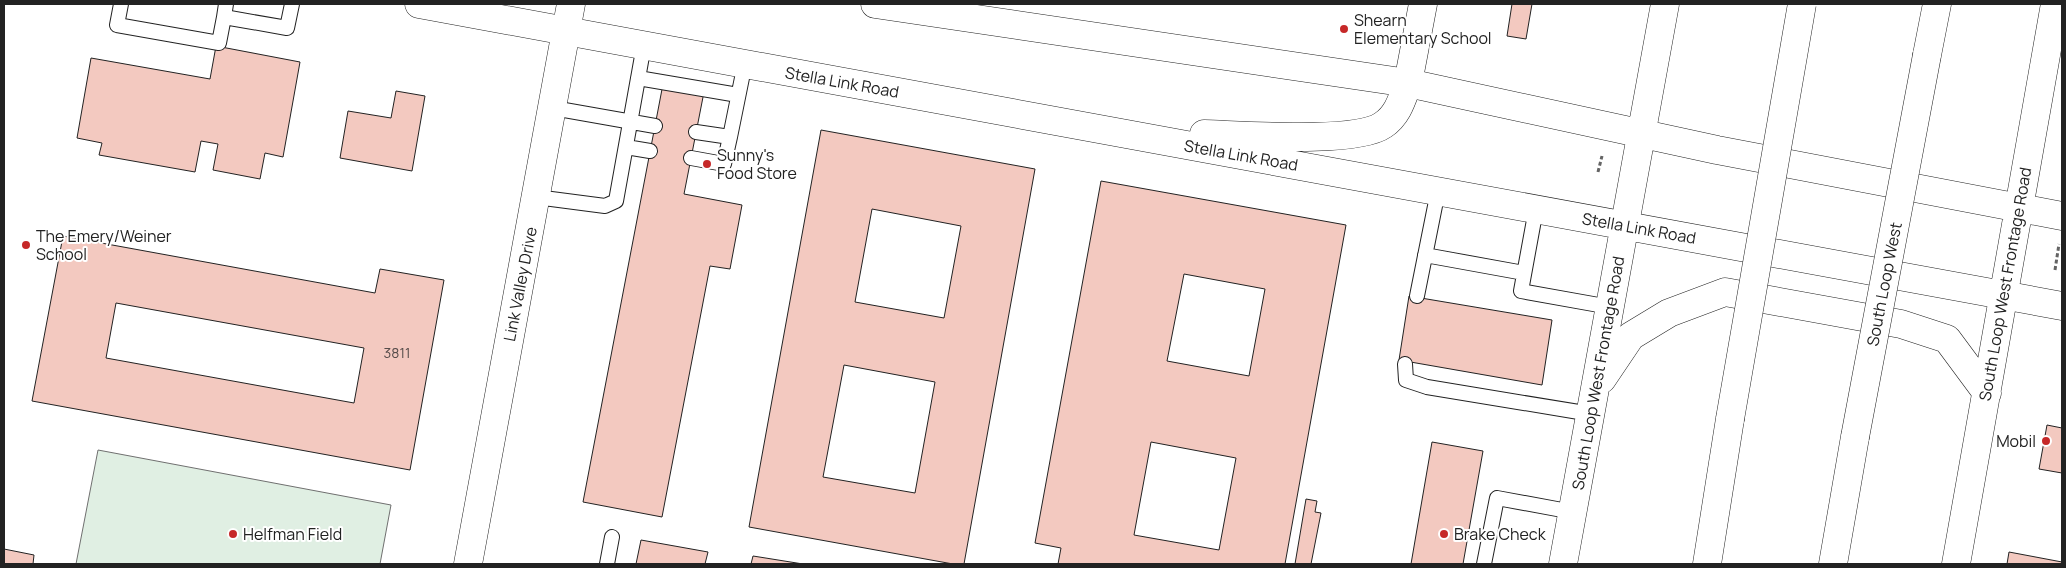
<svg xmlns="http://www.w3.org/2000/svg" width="2066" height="568" font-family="Manrope,sans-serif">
  <rect width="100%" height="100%" fill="#fff"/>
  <path fill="#e0efe3" stroke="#6f6f6f" d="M98,450L391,505L380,564H76Z"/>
  <path fill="#f3c9c0" stroke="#222" fill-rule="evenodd" d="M1512,4H1532L1526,39L1507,36Z
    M216,46L300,62L283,157L265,153L260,179L213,170L218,144L201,141L195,172L99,155L102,143L77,138L91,58L210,79Z
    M663,84L704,92L684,194L742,205L730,269L710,266L662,517L583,502Z
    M396,91L425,96L412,171L340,158L348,111L391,118Z
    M821,130L1035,169L964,564H953L749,527ZM872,209L961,226L944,318L855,302ZM844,365L935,382L915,493L823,477Z
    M1101,181L1346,225L1285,564H1058L1061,548L1035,543ZM1184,274L1265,289L1249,376L1167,361ZM1151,442L1236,458L1219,550L1134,535Z
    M63,236L375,293L380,269L444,280L410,470L32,401ZM116,303L364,348L354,403L106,358Z
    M1409,296L1552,320L1542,385L1399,360Z
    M2047,425L2062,428V473L2039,469Z
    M1432,442L1483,451L1463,564H1411Z
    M1306,499L1317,501L1315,512L1321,513L1311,564H1295Z
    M641,540L708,552L705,564H636Z
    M4,549L34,555L33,564H4Z
    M2009,552L2062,562V564H2007Z
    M753,556L803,564H751Z"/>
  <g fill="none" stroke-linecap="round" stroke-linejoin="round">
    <defs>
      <path id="service" d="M121,4L117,25L219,43L224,17
        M226,4L224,17L287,28L292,4
        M638,78L738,95
        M553,108L655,126
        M696,132L730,137L745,63
        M626,147L650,151
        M691,158L724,164L730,137
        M536,197L605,206L616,201L644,45
        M1536,209L1521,291L1610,307
        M1425,255L1524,273
        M1417,296L1438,191
        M1405,364L1406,380L1427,387L1591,414
        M607,564L612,537
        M1484,564L1497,498L1573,512"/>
      <path id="minor" d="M1408,83L1423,4
        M468,564L571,4"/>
      <path id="secondary" d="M419,4L2062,306
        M875,4L1408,83L1717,150L2062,216
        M1204,134C1241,135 1356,144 1383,125C1398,115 1402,99 1408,83
        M1602,379L1631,336L1669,313L1725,292L1901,324L1947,339L1987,393
        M1563,564L1665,4
        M1956,564L2055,4"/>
      <path id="motorway" d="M1927,55L1937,4
        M1707,564L1730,419
        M1833,564L1855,437"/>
    </defs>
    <use href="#service" stroke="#222" stroke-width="16"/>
    <use href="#minor" stroke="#222" stroke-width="29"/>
    <use href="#secondary" stroke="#222" stroke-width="29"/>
    <use href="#motorway" stroke="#222" stroke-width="29"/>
    <path stroke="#646464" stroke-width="3" stroke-dasharray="4 2.5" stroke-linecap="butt" d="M1598,172L1602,156
      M2055,270L2059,244"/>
    <use href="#service" stroke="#fff" stroke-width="14"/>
    <use href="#minor" stroke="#fff" stroke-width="28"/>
    <use href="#secondary" stroke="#fff" stroke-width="28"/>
    <use href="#motorway" stroke="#fff" stroke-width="28"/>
    <defs>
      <path id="motorway-bridge" d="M1730,419L1802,4
        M1855,437L1927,55"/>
    </defs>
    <use href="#motorway-bridge" stroke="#222" stroke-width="29" stroke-linecap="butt"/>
    <use href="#motorway-bridge" stroke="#fff" stroke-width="28"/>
  </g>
  <g fill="#c62828" stroke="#fff" stroke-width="2">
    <circle cx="1344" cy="29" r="5"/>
    <circle cx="707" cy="164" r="5"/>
    <circle cx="26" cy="245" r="5"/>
    <circle cx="2046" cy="441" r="5"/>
    <circle cx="233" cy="534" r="5"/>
    <circle cx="1444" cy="534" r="5"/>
  </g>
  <g text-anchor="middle" stroke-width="4" stroke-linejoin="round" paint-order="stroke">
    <g font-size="14" fill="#564c4a">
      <text x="397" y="358">3811</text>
    </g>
    <g font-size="16" fill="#222" stroke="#fff" text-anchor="start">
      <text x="1354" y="26">Shearn<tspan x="1354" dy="18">Elementary School</tspan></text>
      <text x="717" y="161">Sunny's<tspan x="717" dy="18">Food Store</tspan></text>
      <text x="36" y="242">The Emery/Weiner<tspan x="36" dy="18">School</tspan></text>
      <text x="2036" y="447" text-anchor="end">Mobil</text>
      <text x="243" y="540">Helfman Field</text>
      <text x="1454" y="540">Brake Check</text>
    </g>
    <g font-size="16" fill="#222" stroke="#fff">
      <text transform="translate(842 82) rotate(10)" y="6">Stella Link Road</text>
      <text transform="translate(1241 155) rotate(10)" y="6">Stella Link Road</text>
      <text transform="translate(1639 228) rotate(10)" y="6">Stella Link Road</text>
      <text transform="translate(520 284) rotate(-79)" y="6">Link Valley Drive</text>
      <text transform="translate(1884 284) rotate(-79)" y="6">South Loop West</text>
      <text transform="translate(2005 284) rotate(-80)" y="6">South Loop West Frontage Road</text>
      <text transform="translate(1598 373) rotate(-80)" y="6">South Loop West Frontage Road</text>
    </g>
  </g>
  <rect width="2066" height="568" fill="none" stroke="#222222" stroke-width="10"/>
</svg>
